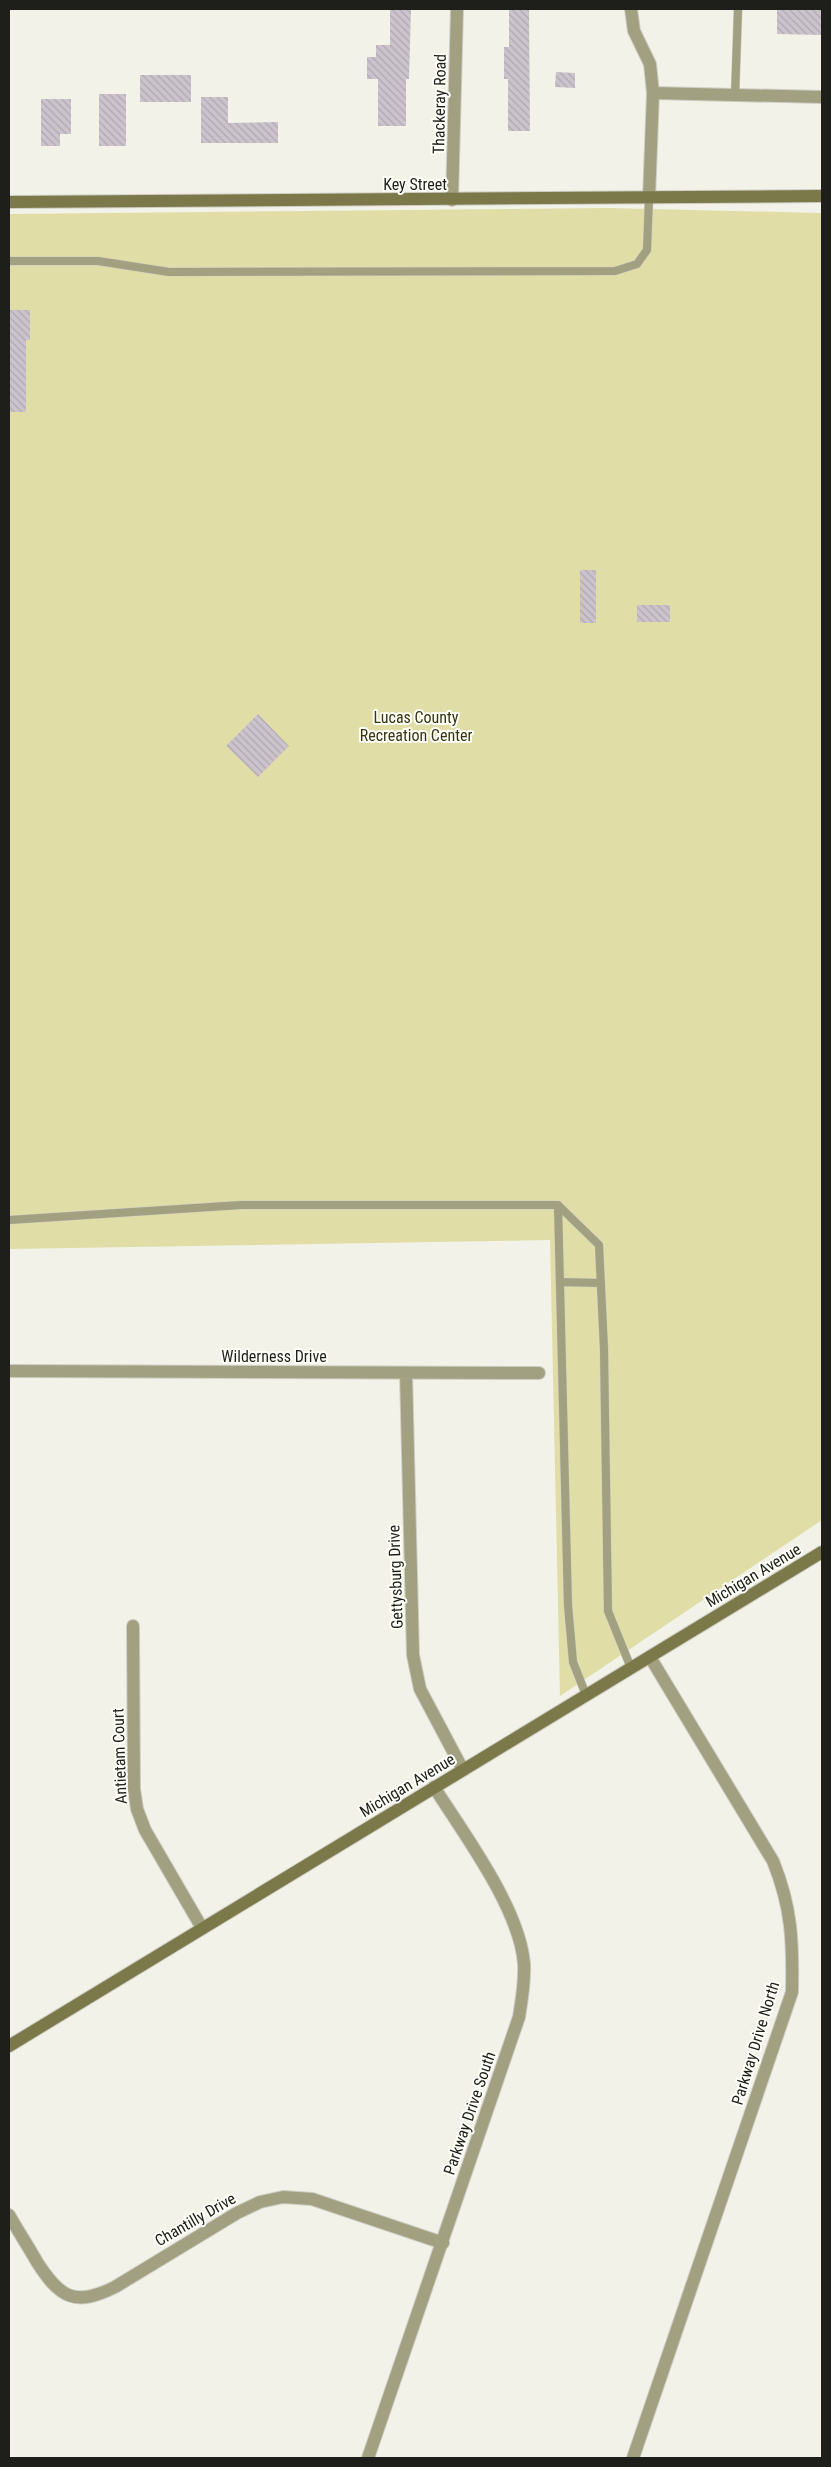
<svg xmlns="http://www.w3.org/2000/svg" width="831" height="2467" font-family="'Roboto Condensed',sans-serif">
  <defs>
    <pattern id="building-back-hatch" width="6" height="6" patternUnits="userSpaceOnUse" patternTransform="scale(1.25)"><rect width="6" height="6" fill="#ccc4cc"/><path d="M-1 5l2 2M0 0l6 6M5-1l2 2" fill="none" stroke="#afa8af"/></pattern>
  </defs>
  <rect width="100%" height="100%" fill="#f2f2e8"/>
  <path fill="#e0dea6" d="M609,208L822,213V1520L560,1696L550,1240L9,1249V214Z"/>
  <path fill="url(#building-back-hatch)" d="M390,9H411L409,79H406V126H378V79H367V57H376V45H390Z
    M509,9H529L530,131H508V79H504V47H509Z
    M777,9H822L821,35L777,34Z
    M556,72L575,73V88L555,87Z
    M140,75H191V102H140Z
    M99,94H126V146H99Z
    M201,97H228V123L278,122V143H201Z
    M41,99H71V134H60V146H41Z
    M9,310H30V340H26V412H9Z
    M580,570H596V623H580Z
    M637,605H670V622H637Z
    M258,714L289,746L258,777L226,746Z"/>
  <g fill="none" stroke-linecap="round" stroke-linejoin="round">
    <defs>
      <path id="lane" d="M735,96L738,9
        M9,261H98L169,272L615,271L637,264L647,250L649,198
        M558,1205L568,1605L573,1662L586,1695
        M9,1220L241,1205H558L599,1245L604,1349L608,1611L631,1668
        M560,1282L601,1283"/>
      <path id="street" d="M631,9L634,31L650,64L653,93L649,198
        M653,93L822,97
        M452,200L457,9
        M9,1371L539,1373
        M406,1373L413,1655L420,1689L463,1770
        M133,1626L134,1789L137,1809L145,1830L202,1928
        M9,2215C18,2231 28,2246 37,2262C60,2298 75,2307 115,2287L237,2213L260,2202L283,2197L312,2199L443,2243
        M368,2458L519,2017C522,1999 525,1982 524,1964C520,1909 464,1834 434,1787
        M633,2458L792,1992C793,1942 792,1908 773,1861L650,1657"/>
      <path id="secondary" d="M9,202L822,196
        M9,2046L822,1552"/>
    </defs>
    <use href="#lane" stroke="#ccccc3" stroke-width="9"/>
    <use href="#street" stroke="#ccccc3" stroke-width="14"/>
    <use href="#secondary" stroke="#ccccc3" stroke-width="14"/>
    <use href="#lane" stroke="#a1a080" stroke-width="8"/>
    <use href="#street" stroke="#a1a080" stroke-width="12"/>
    <use href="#secondary" stroke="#7b7849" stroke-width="12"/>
  </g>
  <g text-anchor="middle" stroke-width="4" stroke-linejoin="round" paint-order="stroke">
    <g font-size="16" fill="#1e1e1a" stroke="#fffff9">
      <text transform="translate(439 104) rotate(-89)" y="6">Thackeray Road</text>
      <text x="415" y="190">Key Street</text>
      <text x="274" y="1362">Wilderness Drive</text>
      <text transform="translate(753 1575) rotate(-31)" y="6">Michigan Avenue</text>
      <text transform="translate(395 1577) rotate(-92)" y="6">Gettysburg Drive</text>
      <text transform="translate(119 1756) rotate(-92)" y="6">Antietam Court</text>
      <text transform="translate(407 1785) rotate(-31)" y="6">Michigan Avenue</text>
      <text transform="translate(755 2043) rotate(-73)" y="6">Parkway Drive North</text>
      <text transform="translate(469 2113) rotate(-71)" y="6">Parkway Drive South</text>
      <text transform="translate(195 2219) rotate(-30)" y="6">Chantilly Drive</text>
    </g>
    <g font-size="16" fill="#363412" stroke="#fffff9">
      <text x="416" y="723">Lucas County<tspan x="416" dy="18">Recreation Center</tspan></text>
    </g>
  </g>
  <rect width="831" height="2467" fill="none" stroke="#1e1e1a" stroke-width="20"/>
</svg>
